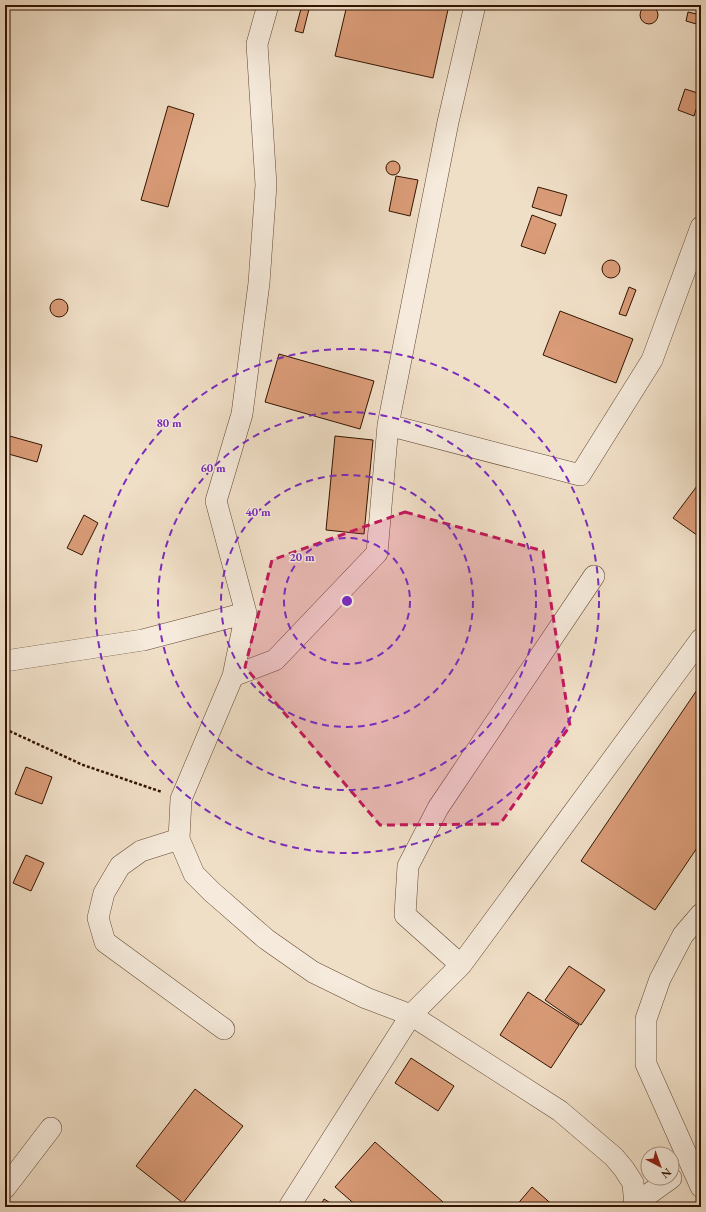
<svg xmlns="http://www.w3.org/2000/svg" width="706" height="1212" font-family="'EB Garamond',serif">
  <rect width="100%" height="100%" fill="#f0dfc7"/>
  <filter id="stains"><feTurbulence type="fractalNoise" baseFrequency=".005" numOctaves="4"/><feColorMatrix values="0 0 0 0 .2 0 0 0 0 .09 0 0 0 0 .02 0 0 0 .5 -.17"/></filter>
  <radialGradient id="worn" r=".72"><stop offset=".6" stop-color="#630" stop-opacity="0"/><stop offset="1" stop-color="#630" stop-opacity=".3"/></radialGradient>
  <path fill="#da9c78" stroke="#321300" d="M302,5H310L303,33L295,31Z
    M347,5H449L433,78L335,56Z
    M640 15a9 9 0 1 1 18 0a9 9 0 1 1-18 0Z
    M688,12L701,15L700,25L686,21Z
    M685,89L701,94L694,116L678,110Z
    M168,106L194,114L168,207L141,200Z
    M386 168a7 7 0 1 1 14 0a7 7 0 1 1-14 0Z
    M396,176L418,180L410,216L389,211Z
    M538,187L567,195L561,216L532,207Z
    M532,215L556,224L545,254L521,246Z
    M602 269a9 9 0 1 1 18 0a9 9 0 1 1-18 0Z
    M629,287L636,290L626,316L619,314Z
    M50 308a9 9 0 1 1 18 0a9 9 0 1 1-18 0Z
    M560,311L633,339L616,383L543,355Z
    M279,354L374,381L360,429L265,402Z
    M6,435L42,445L37,462L5,453Z
    M335,436L373,440L364,534L326,530Z
    M697,486L701,489V538L673,518Z
    M84,515L98,523L82,555L67,548Z
    M701,684V842L655,910L581,861Z
    M26,767L52,777L42,804L15,794Z
    M26,855L44,863L31,891L13,883Z
    M569,966L605,990L581,1025L545,1000Z
    M528,992L579,1025L551,1068L500,1035Z
    M411,1058L454,1086L438,1111L395,1083Z
    M195,1089L243,1126L183,1203L136,1166Z
    M375,1142L443,1202L439,1207H358L335,1187Z
    M532,1187L555,1207H515Z
    M324,1199L337,1207H320Z"/>
  <g fill="none" stroke-linecap="round" stroke-linejoin="round">
    <defs>
      <path id="minor" d="M268,5L257,44L266,185L259,283L242,414L216,501L246,613L233,676L181,799L179,839L194,874L212,892L266,939L313,972L366,998L411,1015L560,1111L614,1157L624,1169L633,1183L635,1207
        M388,425L580,475L652,360L701,227
        M5,661L143,640L246,613
        M233,676L275,660L377,553L388,425L448,122L475,5
        M179,839L141,851L120,866L104,893L98,918L105,942L224,1029
        M701,914L683,935L660,979L646,1019V1064L701,1187
        M461,965L405,915L408,866L438,808L594,576
        M5,1188L51,1128
        M635,1204L671,1178
        M289,1207L411,1015L461,965L701,639"/>
    </defs>
    <use href="#minor" stroke="#624632" stroke-width="22"/>
    <path stroke="#321300" stroke-width="2.5" stroke-dasharray="3 2" stroke-linecap="butt" d="M5,729L83,765L162,792"/>
    <use href="#minor" stroke="#f5eadb" stroke-width="21"/>
  </g>
  <path fill="#c2185b" fill-opacity="0.2" stroke="#c2185b" stroke-width="3" stroke-dasharray="8 5" stroke-linejoin="round" d="M405,512L543,551L570,726L500,824L380,825L245,667L272,560Z"/>
  <g fill="none" stroke="#7b2cbf" stroke-width="2" stroke-dasharray="7 5">
    <circle cx="347" cy="601" r="63"/>
    <circle cx="347" cy="601" r="126"/>
    <circle cx="347" cy="601" r="189"/>
    <circle cx="347" cy="601" r="252"/>
  </g>
  <circle cx="347" cy="601" r="6" fill="#7b2cbf" stroke="#f5eadb" stroke-width="2"/>
  <g font-size="12" text-anchor="middle" font-weight="bold" fill="#7b2cbf" stroke="#f5eadb" stroke-width="3" stroke-linejoin="round" paint-order="stroke">
    <text x="169" y="427">80 m</text>
    <text x="213" y="472">60 m</text>
    <text x="258" y="516">40 m</text>
    <text x="302" y="561">20 m</text>
  </g>
  <rect width="706" height="1212" fill="none" stroke="#f0dfc7" stroke-width="20"/>
  <rect x="6" y="6" width="694" height="1200" fill="none" stroke="#321300" stroke-width="2"/>
  <rect x="10" y="10" width="686" height="1192" fill="none" stroke="#321300"/>
  <g transform="translate(660 1166) rotate(139)"><circle r="19" fill="#f5eadb" stroke="#a79483"/>
  <path d="M0-3L7 15L0 10L-7 15Z" fill="#8f2418"/>
  <text y="-6" font-size="11" font-weight="bold" text-anchor="middle" fill="#321300">N</text>
  </g>
  <rect width="100%" height="100%" filter="url(#stains)"/>
  <rect width="100%" height="100%" fill="url(#worn)"/>
</svg>
